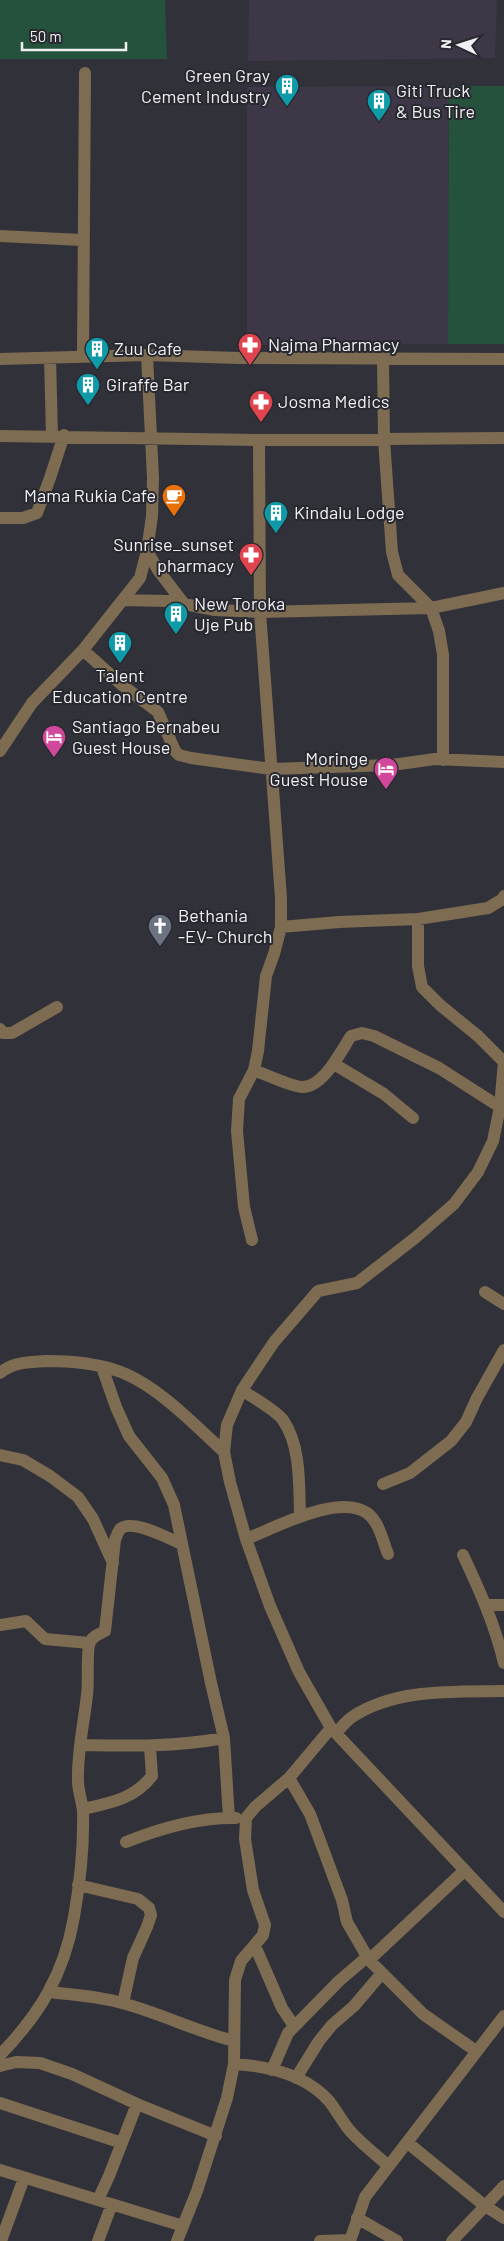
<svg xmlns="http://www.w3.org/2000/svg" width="504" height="2241" font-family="Barlow,sans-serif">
  <rect width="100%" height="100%" fill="#313239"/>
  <path fill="#3d3748" d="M249,0H497L495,58L248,61Z
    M449,86L448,344L247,345V87Z"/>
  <path fill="#25523d" d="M0,0H165L167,59H0Z
    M449,86H504V344H448Z"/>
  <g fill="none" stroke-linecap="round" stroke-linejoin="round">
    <path stroke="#7d6c51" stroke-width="12" d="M0,236L82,240
      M83,357L85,73
      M50,358L52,435
      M0,359L147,355L238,358L504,359
      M383,359L384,440L392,552L398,575L431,608L439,631L443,655V760
      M0,436L259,440L504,438
      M0,518H23L37,513L50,478L64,435
      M147,551L158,570L184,604
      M123,600L168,601L215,610L260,612L431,608L504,593
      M83,650L122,685L158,712L175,751L179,755L191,758L271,769L392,765L435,759L504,762
      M0,751L32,703L83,650L140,578L147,551L152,516L153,478L147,355
      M418,919V966L422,987L440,1005L478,1036L504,1062
      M281,927L339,922L418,919L488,908L503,899L504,896
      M0,1029L3,1033H12L57,1007
      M504,1061L500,1107L493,1141L478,1172L454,1204L415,1238L357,1283L318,1291L274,1342L242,1390L227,1425L224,1452L230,1482L246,1539L270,1606L299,1672L331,1728L504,1912
      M334,1064L384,1094L413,1118
      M254,1070C267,1075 289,1086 302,1087C323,1088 341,1051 351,1036L362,1033L374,1036L439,1068L500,1107
      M252,1240L244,1207L237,1131L239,1099L254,1070L258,1051L266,976L274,954L281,927V898L260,612L259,440
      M485,1292L504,1304
      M102,1367L116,1407L129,1436L162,1478L174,1505L211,1683L224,1738L229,1818
      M0,1373C13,1362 30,1362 47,1361C68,1361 94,1363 115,1370C154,1382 194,1424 224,1452
      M242,1390C253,1398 276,1410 283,1420C301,1446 299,1485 300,1515
      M0,1455L23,1460L50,1476L78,1497L93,1519L113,1563
      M383,1484L410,1473L451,1441L466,1422L477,1398L504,1350
      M246,1539C275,1528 338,1493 367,1513C379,1521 383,1542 388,1554
      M463,1555C480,1591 495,1625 504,1663
      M486,1605H504
      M0,1625L26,1621L45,1639L89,1643
      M336,1733C341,1728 346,1721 352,1717C396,1688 454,1692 504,1691
      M80,1745C130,1746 175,1747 224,1738
      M289,1778L310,1814L342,1900L347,1922L369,1960L423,2014L476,2051
      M83,1809C110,1803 134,1799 152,1776L150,1747
      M126,1842C161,1828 198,1817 236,1818
      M78,1885L138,1899L149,1908L151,1915L147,1927L133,1958L123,2003
      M255,1946L282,2008L294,2026
      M369,1960L465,1870
      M50,1992C74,1995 98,1996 122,2003C160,2013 195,2031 234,2041
      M0,2055C40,2014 64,1974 74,1917C80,1883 84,1846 83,1811C82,1801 78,1791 78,1781C77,1752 84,1723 87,1695C89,1683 86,1650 90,1642C93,1636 99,1634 105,1631L115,1540C116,1537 118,1532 120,1529C132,1518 169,1539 182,1544
      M234,2064C267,2066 306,2075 329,2101C337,2111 343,2123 351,2132C363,2145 376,2155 389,2166
      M0,2066L16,2062L40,2063L72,2074L137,2104L216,2136
      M272,2070L288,2033L339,1981L367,1957
      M296,2078L319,2041L332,2025L354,2006L382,1973
      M0,2103L122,2143
      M408,2143L485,2206L504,2218
      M0,2170L183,2226
      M98,2200L109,2176L137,2104
      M357,2218L397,2241
      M1,2241L24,2178
      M98,2241L112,2204
      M177,2241L197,2191L227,2098L234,2064L235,1980L241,1961L263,1935L265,1925L253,1890L245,1839L246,1818L255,1807L289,1778L331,1728
      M320,2241L350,2240
      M350,2241L365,2197L504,2016
      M452,2241L504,2186"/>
  </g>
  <defs>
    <symbol id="building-pin" viewBox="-11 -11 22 30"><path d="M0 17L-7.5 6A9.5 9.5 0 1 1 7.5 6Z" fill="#0f9aa8" stroke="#28282f"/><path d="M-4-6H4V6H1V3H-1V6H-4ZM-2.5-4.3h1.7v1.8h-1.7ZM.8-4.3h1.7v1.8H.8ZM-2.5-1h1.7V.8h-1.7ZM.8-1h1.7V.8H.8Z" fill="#fff"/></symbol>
    <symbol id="pharmacy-pin" viewBox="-11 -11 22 30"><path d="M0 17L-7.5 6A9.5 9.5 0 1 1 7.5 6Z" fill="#e0444e" stroke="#28282f"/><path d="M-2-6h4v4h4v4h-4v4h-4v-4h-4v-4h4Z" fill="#fff"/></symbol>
    <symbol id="cafe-pin" viewBox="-11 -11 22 30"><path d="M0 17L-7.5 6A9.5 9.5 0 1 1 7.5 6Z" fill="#e8710a" stroke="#28282f"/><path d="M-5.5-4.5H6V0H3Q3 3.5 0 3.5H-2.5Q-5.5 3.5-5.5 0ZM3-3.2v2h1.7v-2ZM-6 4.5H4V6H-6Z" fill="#fff"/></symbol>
    <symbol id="hotel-pin" viewBox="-11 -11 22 30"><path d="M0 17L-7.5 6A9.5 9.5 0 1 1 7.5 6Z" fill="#d1479c" stroke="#28282f"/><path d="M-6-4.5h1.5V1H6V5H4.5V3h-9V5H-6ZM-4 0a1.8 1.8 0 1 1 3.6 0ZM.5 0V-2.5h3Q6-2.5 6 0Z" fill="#fff"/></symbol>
    <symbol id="church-pin" viewBox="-11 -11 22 30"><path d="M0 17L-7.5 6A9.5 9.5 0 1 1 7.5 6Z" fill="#6b7280" stroke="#28282f"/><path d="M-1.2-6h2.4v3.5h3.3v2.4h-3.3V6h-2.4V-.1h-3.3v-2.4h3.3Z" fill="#fff"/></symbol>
  </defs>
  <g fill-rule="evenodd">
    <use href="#building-pin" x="273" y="72" width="28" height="38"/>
    <use href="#building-pin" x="365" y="87" width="28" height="38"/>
    <use href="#pharmacy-pin" x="236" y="331" width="28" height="38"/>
    <use href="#building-pin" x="83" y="335" width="28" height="38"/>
    <use href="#building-pin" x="74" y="371" width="28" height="38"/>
    <use href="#pharmacy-pin" x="247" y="388" width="28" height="38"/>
    <use href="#cafe-pin" x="160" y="482" width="28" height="38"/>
    <use href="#building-pin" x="262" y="499" width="28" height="38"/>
    <use href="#pharmacy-pin" x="237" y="541" width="28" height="38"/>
    <use href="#building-pin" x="162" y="600" width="28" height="38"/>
    <use href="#building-pin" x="106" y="629" width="28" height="38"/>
    <use href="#hotel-pin" x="40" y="723" width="28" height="38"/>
    <use href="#hotel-pin" x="372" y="755" width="28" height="38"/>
    <use href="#church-pin" x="146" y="912" width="28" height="38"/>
  </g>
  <g text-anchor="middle" stroke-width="4" stroke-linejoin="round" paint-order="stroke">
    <g font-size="18" fill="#efeff4" stroke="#28282f" text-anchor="start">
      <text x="270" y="82" text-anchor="end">Green Gray<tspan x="270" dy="21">Cement Industry</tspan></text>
      <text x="396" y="97">Giti Truck<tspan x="396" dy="21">&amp; Bus Tire</tspan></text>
      <text x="268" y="351">Najma Pharmacy</text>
      <text x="114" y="355">Zuu Cafe</text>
      <text x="106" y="391">Giraffe Bar</text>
      <text x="278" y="408">Josma Medics</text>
      <text x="156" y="502" text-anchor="end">Mama Rukia Cafe</text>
      <text x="294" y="519">Kindalu Lodge</text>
      <text x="234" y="551" text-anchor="end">Sunrise_sunset<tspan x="234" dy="21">pharmacy</tspan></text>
      <text x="194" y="610">New Toroka<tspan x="194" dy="21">Uje Pub</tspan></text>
      <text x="120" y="682" text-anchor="middle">Talent<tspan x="120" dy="21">Education Centre</tspan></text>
      <text x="72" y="733">Santiago Bernabeu<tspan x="72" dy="21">Guest House</tspan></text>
      <text x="368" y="765" text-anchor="end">Moringe<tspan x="368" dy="21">Guest House</tspan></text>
      <text x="178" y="922">Bethania<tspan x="178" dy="21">-EV- Church</tspan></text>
    </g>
  </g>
  <g transform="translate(459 45) rotate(274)" stroke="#28282f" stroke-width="4" paint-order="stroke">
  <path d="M0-4L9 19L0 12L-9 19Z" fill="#efeff4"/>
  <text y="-8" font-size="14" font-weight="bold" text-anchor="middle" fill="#efeff4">N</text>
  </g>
  <path d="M22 42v8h104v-8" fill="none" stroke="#efeff4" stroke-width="2.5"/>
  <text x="30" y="42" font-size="15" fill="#efeff4" stroke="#28282f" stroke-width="4" paint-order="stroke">50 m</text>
</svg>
